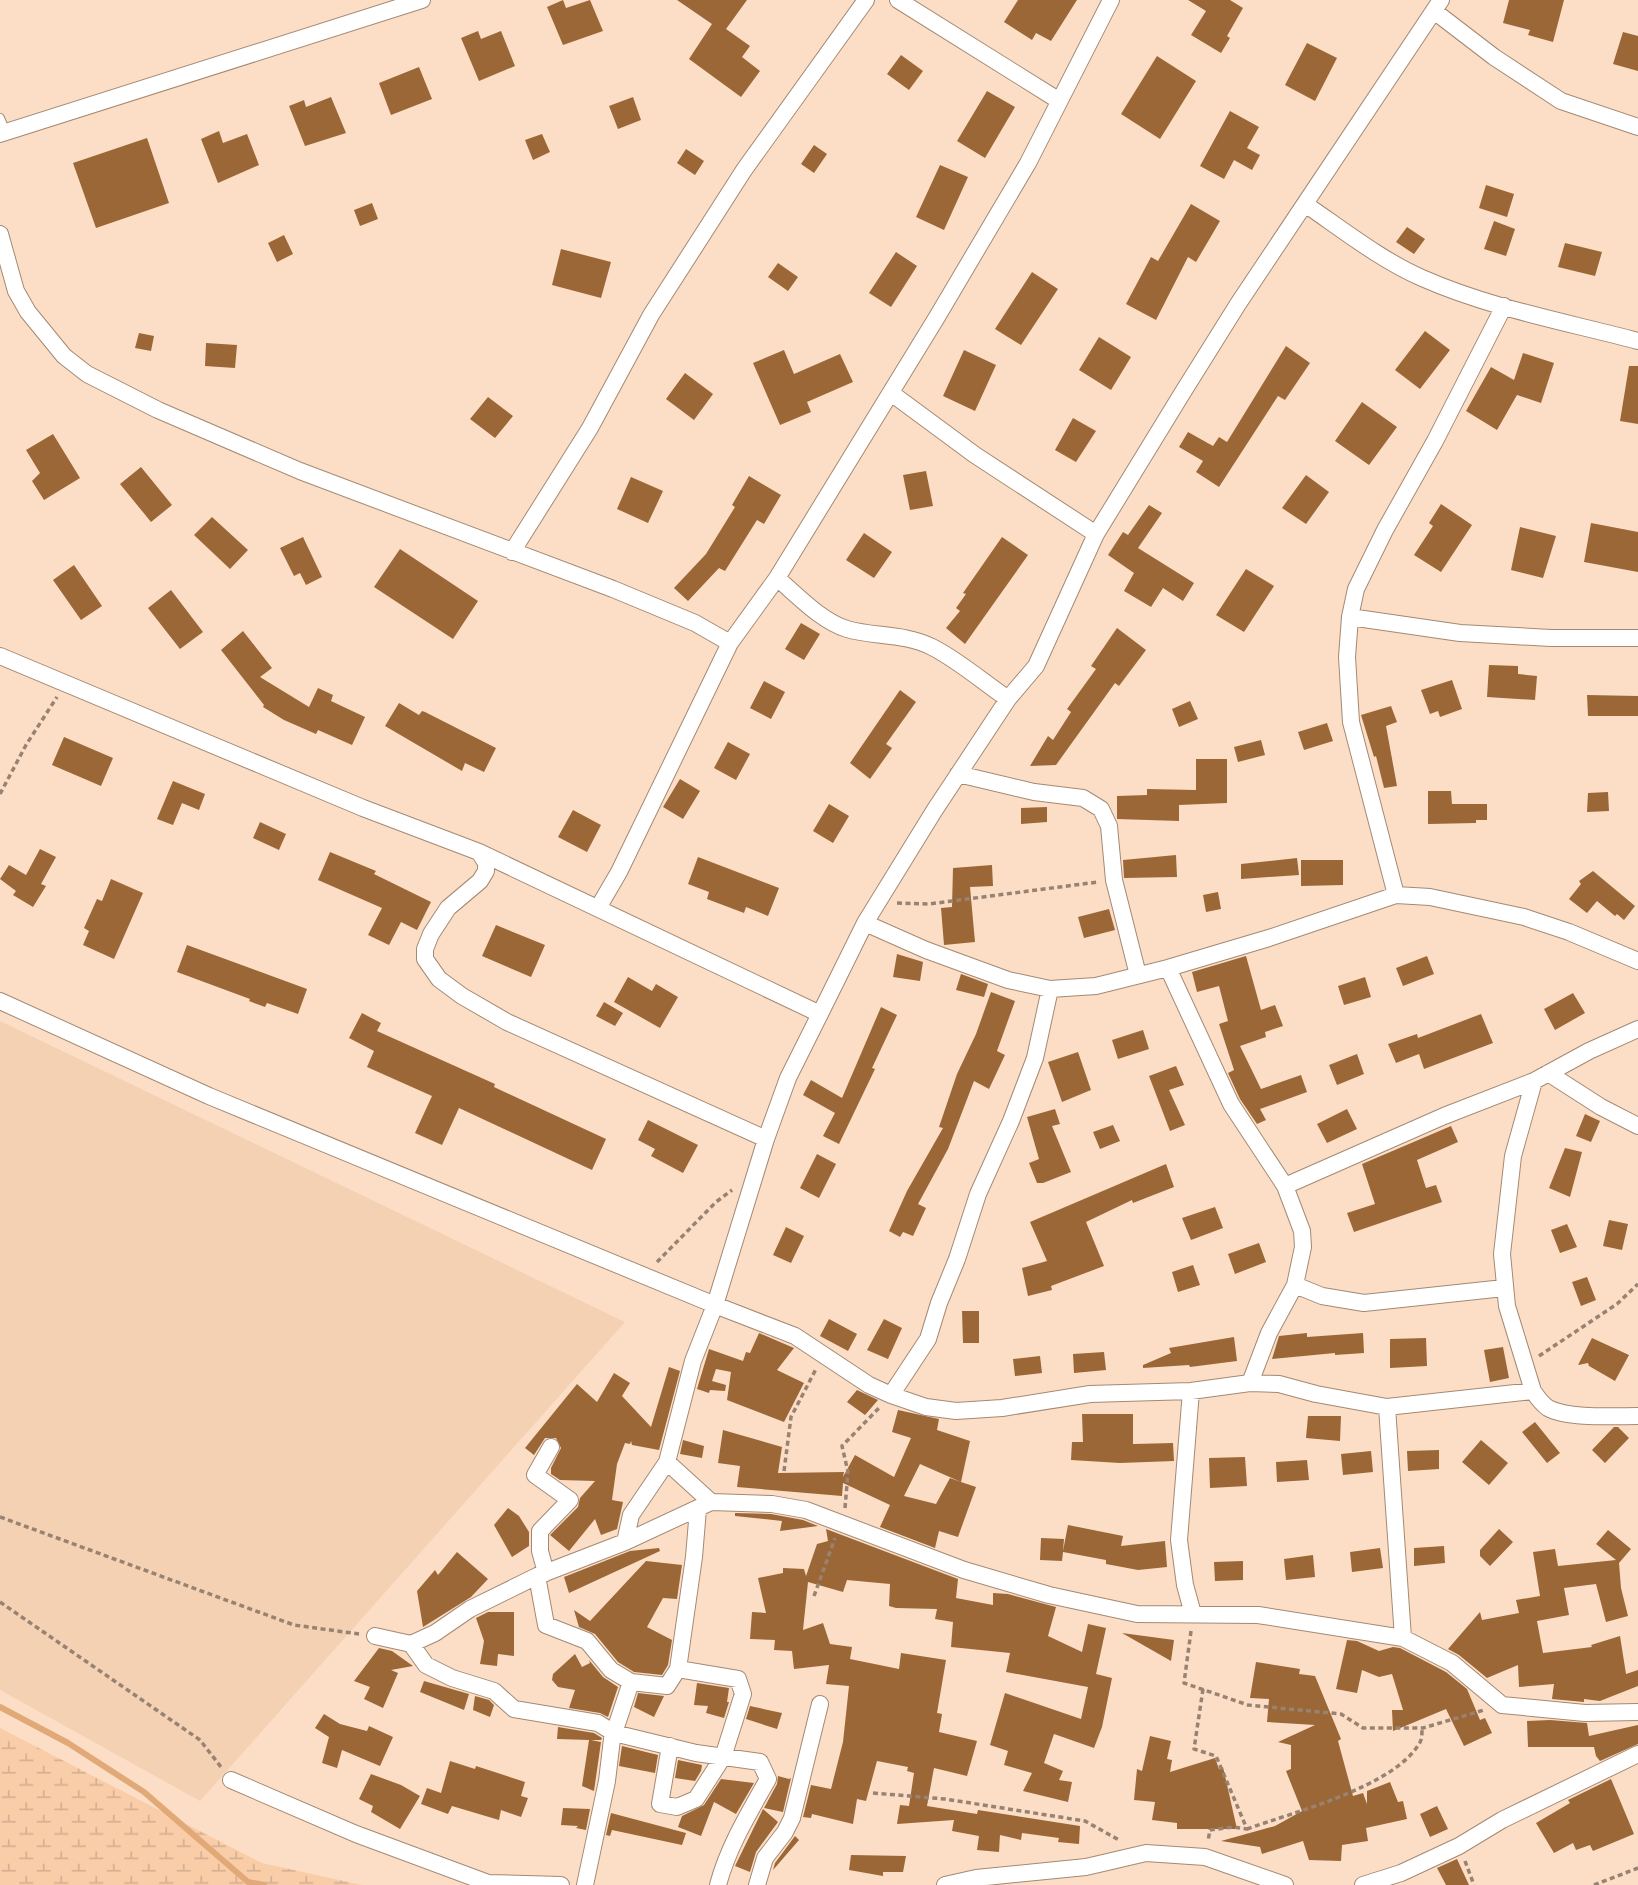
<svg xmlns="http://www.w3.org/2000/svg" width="1638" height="1885" font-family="Literata,serif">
  <defs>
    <pattern id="wetland-marsh" width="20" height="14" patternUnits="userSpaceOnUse" patternTransform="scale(1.75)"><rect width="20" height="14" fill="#f9cda8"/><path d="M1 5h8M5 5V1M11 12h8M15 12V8" fill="none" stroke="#d6b090"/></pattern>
  </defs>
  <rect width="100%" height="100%" fill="#fcdec6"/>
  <path fill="#f5d1b3" d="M0,1021L625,1322L200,1801L0,1690Z"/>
  <path fill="url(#wetland-marsh)" d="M0,1728L262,1863L362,1885H0Z"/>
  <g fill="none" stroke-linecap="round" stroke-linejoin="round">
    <path stroke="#e2a978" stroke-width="6" d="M0,1707L68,1743L144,1792L248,1882L264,1885"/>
  </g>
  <path fill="#9b6736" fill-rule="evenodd" d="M563,0L566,8L590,0L603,31L563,45L547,7Z
    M677,0H747L726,29L750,46L742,57L760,71L741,97L689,59L712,24Z
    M1018,0H1077L1051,41L1036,33L1032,40L1004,22Z
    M1188,0H1230L1243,8L1227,36L1230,38L1221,53L1191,35L1206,11Z
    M1509,0H1564L1553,42L1528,35L1530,30L1503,23Z
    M478,31L481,39L501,31L515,66L479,81L461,38Z
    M1623,32L1638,36V71L1613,64Z
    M1307,43L1337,58L1315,101L1285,85Z
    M901,55L923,71L909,90L887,74Z
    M1157,56L1196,81L1160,139L1121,114Z
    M419,67L432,99L391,115L379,83Z
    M987,91L1015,107L985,158L957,141Z
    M331,97L346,133L305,146L289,106L304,100L306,107Z
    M633,97L641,120L618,129L609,106Z
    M1230,111L1259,127L1247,148L1260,155L1252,170L1234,160L1224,179L1200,166Z
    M219,131L223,143L247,134L259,165L218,183L201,139Z
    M542,134L550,152L533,160L525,140Z
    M147,138L169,203L96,228L73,163Z
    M814,145L827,154L814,173L801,164Z
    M686,149L704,161L695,175L677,163Z
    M940,165L968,177L944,230L916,217Z
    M1486,185L1514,194L1507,217L1479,208Z
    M372,203L378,219L360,226L354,210Z
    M1191,204L1220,221L1196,262L1188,257L1156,320L1126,304L1151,257L1158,261Z
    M1494,221L1515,229L1506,256L1484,249Z
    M1407,227L1425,239L1414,254L1396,242Z
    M284,235L293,254L277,262L268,243Z
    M1565,243L1602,252L1595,276L1558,267Z
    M561,249L611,262L601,298L552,285Z
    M896,252L917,266L891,307L869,293Z
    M778,263L798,277L788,291L768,277Z
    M1032,272L1058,289L1021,345L995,329Z
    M1425,331L1450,350L1420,389L1395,370Z
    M139,333L154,336L151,351L135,348Z
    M1099,337L1131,357L1111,390L1079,370Z
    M206,343L237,345L235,368L205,366Z
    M1286,346L1310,363L1285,400L1278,396L1219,487L1196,472L1203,461L1179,447L1188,432L1213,446L1219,437L1227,442Z
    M784,350L794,374L840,354L853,382L807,402L811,412L780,425L753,363Z
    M964,350L996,365L975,411L943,396Z
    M1523,353L1554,363L1541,403L1517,395L1497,430L1466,411L1491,367L1514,380Z
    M1629,366H1638V424L1620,421Z
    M685,373L713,394L694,420L666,399Z
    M488,397L513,416L495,438L470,419Z
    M1362,402L1397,427L1369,465L1335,441Z
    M1073,418L1096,431L1076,462L1055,450Z
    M53,434L80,478L44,500L32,481L40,473L26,450Z
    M141,467L172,505L151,522L120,484Z
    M926,471L933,506L910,510L903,475Z
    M1306,475L1329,492L1306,524L1282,508Z
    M749,476L781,495L764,524L757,520L725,571L719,568L688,601L674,588L706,554L735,507L732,505Z
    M631,477L663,491L648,523L617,509Z
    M1441,504L1472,525L1441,572L1414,555L1433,526L1429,523Z
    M1149,505L1162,513L1138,548L1194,583L1183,601L1163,588L1151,607L1124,591L1134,573L1108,555L1123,532L1128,535Z
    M212,517L248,550L230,569L194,535Z
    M1591,523L1638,532V572L1584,562Z
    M1520,527L1556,536L1543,578L1511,570Z
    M864,533L892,552L874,578L846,560Z
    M303,537L322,577L306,585L300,573L294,576L280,548Z
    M1002,537L1028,555L965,644L946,628L960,611L956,608L966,594L963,593Z
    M400,549L478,601L453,639L374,587Z
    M74,565L102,606L81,620L53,580Z
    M1246,569L1274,586L1244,632L1216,615Z
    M171,590L203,632L180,649L148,608Z
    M801,623L820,634L804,660L785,649Z
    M1117,628L1146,650L1119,686L1115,683L1056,765L1030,766L1048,736L1053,740L1071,712L1067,709L1096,669L1091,666Z
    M243,631L272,668L260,677L309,707L318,688L333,695L331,701L365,717L352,745L318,730L316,734L284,720L263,707L264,705L221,650Z
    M1489,665L1518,666V674L1537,676L1535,700L1487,697Z
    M1452,680L1462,709L1440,717L1438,711L1430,714L1421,690Z
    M764,681L785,692L771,719L750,708Z
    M900,690L916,702L886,744L892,748L870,779L850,763Z
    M1587,695L1638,696V716H1588Z
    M1190,701L1198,719L1179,727L1172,709Z
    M399,703L419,715L422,711L425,712L496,748L484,772L465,763L462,771L385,726Z
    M1391,706L1397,722L1386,726L1397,786L1384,788L1376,756L1374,757L1361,715Z
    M1327,723L1333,741L1304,750L1298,732Z
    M64,737L113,758L101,786L52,765Z
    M1261,740L1265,755L1238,762L1234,747Z
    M728,742L750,754L736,780L714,768Z
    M1196,759H1227V803L1179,805V821L1117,819V796L1147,795V789L1196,790Z
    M680,779L700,791L683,819L663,807Z
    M173,781L205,794L199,810L182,803L173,825L157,819Z
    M1428,791H1451L1452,804H1487V820H1476V823L1428,824Z
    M1608,792L1609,811L1587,812L1588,793Z
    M829,804L849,816L833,843L813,831Z
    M1047,807V822L1021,824V808Z
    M573,810L601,825L587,852L558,837Z
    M260,822L286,834L279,850L253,838Z
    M40,849L56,857L41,884L46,886L33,907L13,895L16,891L0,879L9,865L26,875Z
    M330,852L376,871L374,874L431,902L417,930L401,922L389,945L368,935L382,908L318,880Z
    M1176,855L1177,877L1124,878L1123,860Z
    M698,857L779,888L768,916L746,907L744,913L707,899L709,892L688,884Z
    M1297,858L1299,875L1241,879V864Z
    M1301,860H1343V885L1301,886Z
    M992,865L993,886L970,887L975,942L944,945L941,908L952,907L953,868Z
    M1593,871L1635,906L1624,920L1617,914L1615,916L1597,901L1587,913L1569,899L1581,884L1579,881Z
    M111,879L143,893L114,959L83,945L89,931L84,928L97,899L102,901Z
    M1218,892L1221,909L1206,912L1203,895Z
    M1109,909L1115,930L1084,938L1078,917Z
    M496,925L545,945L531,977L482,956Z
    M187,945L307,989L298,1014L267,1003L265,1007L249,1001L250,999L177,972Z
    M897,954L923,962L920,981L893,977Z
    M1246,956L1261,1010L1275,1005L1283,1026L1265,1032L1266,1037L1240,1046L1261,1089L1301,1075L1307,1092L1260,1109L1266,1120L1257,1124L1240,1099L1228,1073L1234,1070L1219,1024L1228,1021L1219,986L1197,992L1192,972Z
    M1427,956L1434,974L1403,986L1396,968Z
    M961,974L988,984L984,997L956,990Z
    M628,977L652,991L656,984L678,997L660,1028L614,1002Z
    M1365,977L1371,997L1344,1005L1338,986Z
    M991,992L1015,1001L997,1051L1005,1055L989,1089L974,1081L948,1149L918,1204L926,1208L913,1236L903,1232L900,1237L889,1231L907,1191L943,1128L939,1127L957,1074L976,1034Z
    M1573,993L1585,1013L1555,1030L1544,1009Z
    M604,1002L623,1013L615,1026L596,1016Z
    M881,1007L897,1015L872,1068L875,1069L839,1144L823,1136L835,1113L803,1095L811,1080L842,1098Z
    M362,1013L381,1023L377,1031L495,1084L494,1087L606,1139L592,1170L459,1108L442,1145L415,1133L432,1096L367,1067L374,1051L349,1038Z
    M1481,1014L1493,1043L1424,1069L1419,1054L1396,1063L1388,1044L1417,1034L1418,1038Z
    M1143,1030L1149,1049L1118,1059L1112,1040Z
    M1078,1052L1091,1090L1062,1102L1048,1062Z
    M1357,1054L1364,1074L1337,1085L1329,1065Z
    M1176,1066L1184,1085L1169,1090L1185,1125L1170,1131L1149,1076Z
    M1055,1109L1060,1124L1052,1126L1071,1172L1043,1183H1037L1029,1163L1039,1159L1027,1117Z
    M1347,1109L1357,1129L1327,1143L1317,1124Z
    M1585,1114L1600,1121L1591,1142L1576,1136Z
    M648,1120L698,1145L683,1173L651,1156L655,1149L638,1140Z
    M1113,1125L1120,1141L1100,1149L1093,1132Z
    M1451,1126L1458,1142L1417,1160L1426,1188L1436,1185L1442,1202L1354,1232L1347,1213L1375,1204L1362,1164Z
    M1565,1148L1582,1152L1570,1197L1549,1188Z
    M817,1154L836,1164L819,1198L800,1188Z
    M1166,1164L1174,1187L1133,1203L1132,1200L1086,1222L1104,1266L1051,1286L1052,1290L1028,1296L1022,1268L1047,1261L1030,1222Z
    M1215,1207L1223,1228L1191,1240L1182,1218Z
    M1609,1220L1628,1224L1622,1250L1603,1246Z
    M1567,1224L1577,1247L1560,1253L1551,1230Z
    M786,1227L804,1236L791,1263L773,1255Z
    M1259,1243L1266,1262L1235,1274L1228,1254Z
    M1193,1265L1200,1285L1178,1292L1172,1272Z
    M1587,1277L1596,1300L1581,1306L1572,1282Z
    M962,1311H979V1343H963Z
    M829,1319L857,1334L848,1351L820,1336Z
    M884,1319L902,1328L888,1359L867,1350Z
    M759,1333L794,1348L777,1370L804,1383L784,1422L727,1400L731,1372L716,1369L712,1381L726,1385L725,1391L710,1390L709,1393L697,1389L709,1349L743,1361L746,1352L750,1353Z
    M1307,1333V1337L1363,1333L1364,1353L1335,1355V1353L1272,1359L1279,1336Z
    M1234,1337L1237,1361L1190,1367L1189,1365L1143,1368V1365L1171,1353L1169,1348Z
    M1426,1338L1427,1366L1390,1368V1339Z
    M1592,1338L1629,1355L1615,1381L1589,1366L1588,1363L1578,1365Z
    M1503,1347L1509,1378L1490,1382L1484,1350Z
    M1104,1352L1106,1370L1074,1373L1073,1354Z
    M1040,1356L1042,1373L1015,1376L1013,1359Z
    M669,1367L680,1371L659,1450L632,1445L631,1441L630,1444L625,1443L617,1464L612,1500L623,1502L617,1529L601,1535L595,1519L569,1551L550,1535L578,1507L580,1498L595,1481L560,1480L551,1474V1468L561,1448L556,1438H545L534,1455L525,1448L577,1384L597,1402L614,1373L630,1383L622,1396L651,1427Z
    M857,1390L878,1400L865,1415L847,1402Z
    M898,1410L939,1419L937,1430L970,1441L961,1482L976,1487L958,1537L939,1531L935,1548L880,1527L890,1505L843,1483L842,1496L737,1487L740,1466L718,1463L723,1430L782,1447L778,1473L844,1472L843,1477L855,1455L894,1477L911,1438L892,1432ZM920,1464L961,1482L950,1478L936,1504L904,1496Z
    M1082,1414H1133V1444L1173,1443L1174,1461L1120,1463L1071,1460L1072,1442H1083Z
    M1308,1416H1341L1340,1441L1306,1438Z
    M1535,1422L1560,1453L1547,1463L1522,1432Z
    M1614,1427H1618L1629,1438L1605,1463L1592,1450Z
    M683,1440L704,1446L702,1458L680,1454Z
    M1481,1440L1508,1463L1489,1485L1462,1462Z
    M1439,1450V1469L1408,1471L1407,1451Z
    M1371,1451L1373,1472L1343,1475L1341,1454Z
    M1245,1457L1247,1486L1210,1488L1209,1458Z
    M1307,1460L1309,1480L1277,1482L1276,1462Z
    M508,1508L519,1516L529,1532V1546L512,1557L494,1525Z
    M735,1513L771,1514L803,1520L818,1526L780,1531L782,1521L735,1516Z
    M1068,1525L1123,1536L1121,1546L1165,1541L1167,1567L1138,1570L1106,1564V1560L1063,1552L1062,1561L1040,1560L1041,1538L1064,1539L1063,1551Z
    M826,1529L958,1579L956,1598L993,1605V1593L1008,1594L1056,1607L1048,1636L1082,1652L1088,1624L1106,1628L1096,1674L1112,1678L1102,1727L1094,1748L1054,1734L1044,1763L1063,1771L1059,1780L1072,1782L1068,1802L1023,1791L1032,1773L1004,1765L1008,1751L990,1745L1005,1693L1081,1719L1088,1687L1006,1672L1010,1653L951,1647L953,1622L935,1619L937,1609L896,1608L889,1606L890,1584L847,1580L843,1592L808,1582L803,1630L823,1623L830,1644L852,1647L850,1659L899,1669L901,1653L946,1660L937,1713L942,1714L939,1732L977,1741L967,1776L934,1768L927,1806L977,1814L978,1810L1080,1826L1079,1844L1058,1842L1059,1838L1022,1833L1021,1840L1000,1835L999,1852L977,1850L979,1836L952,1831L954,1820L897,1824L900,1805L909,1806L914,1773L907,1771L908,1767L877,1761L866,1801L857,1799L853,1824L812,1814L811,1818L803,1817L811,1785L831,1789L843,1742L849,1686L826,1684L829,1665L794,1669L792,1651L774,1650L775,1640L750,1639L752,1612L766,1613L758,1578L783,1573V1568L804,1569L806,1576L817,1544L828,1541Z
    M1499,1529L1513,1542L1490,1566L1480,1556V1550Z
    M1608,1530L1631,1549L1619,1563L1621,1588L1628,1616L1606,1622L1596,1584L1564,1588L1569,1615L1537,1621L1543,1653L1592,1647L1591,1645L1620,1636L1626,1674L1638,1670V1686L1600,1701L1584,1699V1702L1552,1699L1554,1684L1519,1687L1518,1665L1487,1678L1459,1655L1448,1649L1480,1612L1482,1620L1519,1613L1516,1600L1540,1596L1533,1552L1555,1549L1558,1566L1616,1560L1596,1544Z
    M1444,1546L1445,1563L1414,1566V1548Z
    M659,1548L660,1551L569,1593L564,1577L630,1551Z
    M1380,1548L1383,1568L1352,1572L1350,1552Z
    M457,1552L488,1579L471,1597L423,1627L417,1591L435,1570L438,1575Z
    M1313,1555L1315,1577L1286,1580L1284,1559Z
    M646,1561L682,1565L677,1599L663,1598L647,1627L672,1640L668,1665L662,1675L634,1672L618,1662L595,1634L579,1627L574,1610L590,1621Z
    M1243,1561V1580L1215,1581L1214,1562Z
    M488,1612H514V1656L498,1654L497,1666L480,1664L484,1641L476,1618Z
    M1122,1633L1174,1640L1171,1661Z
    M1347,1640L1357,1641L1379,1651L1393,1647L1400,1648L1446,1672L1467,1689L1480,1720L1485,1718L1492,1733L1464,1746L1446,1709L1393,1731L1392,1710H1403L1392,1674L1379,1677L1362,1670L1357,1693L1336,1689Z
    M379,1648L392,1651L413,1666L391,1670L398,1673L383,1708L364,1699L370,1687L354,1681Z
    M575,1654L582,1667L590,1663L589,1660L603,1677L618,1687L608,1717L600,1713L569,1708L575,1690L558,1687L552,1680L553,1674Z
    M1256,1662L1300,1669L1299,1674L1315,1676L1341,1739L1338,1741L1353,1796L1363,1793L1367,1804V1791L1390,1782L1398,1802L1403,1801L1407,1819L1366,1828L1368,1841L1342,1845L1341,1861L1309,1860L1303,1841L1262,1854L1260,1847L1221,1841L1275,1826L1302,1811L1286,1771L1291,1769V1745L1278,1742L1315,1725L1267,1722L1269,1699L1250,1698Z
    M424,1681L469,1694L464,1710L420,1692Z
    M697,1683L729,1688L727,1702H729L724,1718L706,1713L708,1706L694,1705Z
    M638,1693L664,1696L654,1717L634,1707Z
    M475,1696L489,1700L494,1705L490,1717L473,1710Z
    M750,1706L782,1713L777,1729L746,1719Z
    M324,1714L340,1724L367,1731L369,1726L393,1737L380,1766L342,1750L337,1768L322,1763L329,1737L315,1728Z
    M1550,1720L1587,1723L1589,1736L1638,1725V1744L1600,1761L1596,1756L1594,1747H1528L1527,1721Z
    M558,1727L594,1733L602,1738L601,1740H591L601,1742L594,1791L582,1786L589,1740L557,1739Z
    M1150,1736L1171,1741L1167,1759L1172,1760L1170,1772L1215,1758L1219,1769L1223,1767L1237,1829H1177V1823L1152,1820L1155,1802L1134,1800L1137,1769L1142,1771Z
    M622,1746L658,1755L655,1773L619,1766Z
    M678,1760L702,1765L701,1771L695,1781L675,1778Z
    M450,1761L475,1769L476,1766L525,1782L521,1796L528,1798L521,1817L501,1810L499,1820L452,1806L448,1814L421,1804L427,1788L441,1793Z
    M371,1774L401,1785L420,1796L400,1829L371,1812L373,1806L359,1799Z
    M778,1776L789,1779L791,1778L783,1812L764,1808L777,1784Z
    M721,1779L754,1783L736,1814L714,1802L701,1836L678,1827L682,1816L704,1805Z
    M1611,1779L1634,1834L1593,1851L1590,1845L1576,1850L1573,1843L1554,1853L1536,1823L1570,1803L1568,1800Z
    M1437,1806L1448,1829L1430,1837L1420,1814Z
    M563,1808L590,1809L586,1830L576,1828L578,1826L561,1825Z
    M763,1809L778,1822L756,1852L750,1872L735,1866Z
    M611,1813L686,1833L682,1845L612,1830L610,1836L606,1835Z
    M795,1836L799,1840L773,1870L775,1863Z
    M851,1855L906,1856L903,1872H883V1876L849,1870Z
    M1457,1859L1469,1885H1446L1437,1868Z"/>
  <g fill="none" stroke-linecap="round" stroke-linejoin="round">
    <defs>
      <path id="service" d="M0,118L6,132"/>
      <path id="minor" d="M898,0L1058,100
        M1434,11L1494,57L1561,101L1638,127
        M0,134L422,0
        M1305,204C1343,230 1381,260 1422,278C1490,308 1566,322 1638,341
        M0,234L16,291L28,312L64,356L87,374L158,410L300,471L613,589L695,623L730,643
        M891,393L975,455L1096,534
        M512,552L590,428L651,315L744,170L866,0
        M777,578C797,595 821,621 847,629C874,637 904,633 932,647C958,660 983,682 1008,699
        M1350,617L1460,633L1551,638H1638
        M0,656L363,808L479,852L820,1014L865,923L934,811L1008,699L1036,666L1096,534L1183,392L1238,304L1441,0
        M958,774L1034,792L1083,798L1101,809L1109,826L1114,880L1138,975
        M479,852L486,863V871L480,881L448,908L431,934L425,949V959L439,979L462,996L507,1022L766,1139
        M1396,895L1351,722L1347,657L1350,617L1356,589L1385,530L1435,441L1504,306
        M598,908L619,872L730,643L777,578L937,317L1028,163L1111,0
        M865,923L926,950L1008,980L1050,989L1096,986L1168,968L1269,938L1396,895L1430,897L1524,917L1569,932L1638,961
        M1168,968L1231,1104L1285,1186L1302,1231L1303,1247L1295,1285L1269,1333L1250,1383
        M0,1001L209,1096L715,1305L766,1139L788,1078L820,1014
        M1548,1073L1601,1107L1638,1126
        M1285,1186L1444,1116L1534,1081L1589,1051L1638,1029
        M1295,1285L1322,1296L1364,1303L1504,1288
        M1191,1391L1179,1540L1185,1585L1193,1614
        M1533,1391L1507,1306L1502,1254L1513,1156L1534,1081
        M891,1395L928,1339L939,1303L957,1259L978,1194L1011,1121L1035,1058L1050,989
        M1387,1407L1403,1638
        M711,1502L667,1462L693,1361L715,1305L795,1336L869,1385L891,1395L926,1407L956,1411L1002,1408L1090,1394L1191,1391L1250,1383L1279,1384L1316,1394L1387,1407L1533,1391C1537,1397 1542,1404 1548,1408C1568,1419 1615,1416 1638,1416
        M625,1542L631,1515L667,1462
        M546,1573L540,1551V1531L570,1500L535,1475L551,1447
        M537,1576L546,1625L587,1641L611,1670L631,1682
        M375,1636L411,1644L435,1633L470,1609L537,1576L625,1542L711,1502L772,1504L806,1510L964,1570L1049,1595L1137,1614L1258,1615L1403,1638L1452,1663L1502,1705L1585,1713L1638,1712
        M411,1644L426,1665L452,1678L494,1691L514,1709L598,1723L614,1733L696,1753L760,1762L768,1779C749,1813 728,1847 718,1885
        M670,1746L660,1804L677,1807L696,1799L723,1757L743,1694L738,1679L678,1669
        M231,1780L356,1834L488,1883L561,1885
        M585,1885L607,1781L612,1739L631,1682L667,1686L678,1669L694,1557L698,1509
        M757,1885L765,1858L785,1832L792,1818L820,1704
        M945,1885L976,1878L1086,1867L1146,1853L1205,1857L1285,1885
        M1363,1885L1401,1873L1459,1846L1502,1820L1638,1754"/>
    </defs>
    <use href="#service" stroke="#a48972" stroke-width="10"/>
    <use href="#minor" stroke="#a48972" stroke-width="18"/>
    <path stroke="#988373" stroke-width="3.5" stroke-dasharray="5 3.5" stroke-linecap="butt" d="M0,794L26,745L57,697
      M897,903L929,904L1098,882
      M657,1262L716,1202L732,1190
      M1539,1356L1617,1304L1638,1284
      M784,1471L791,1417L816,1369
      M845,1508L848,1472L842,1446L879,1408
      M0,1517L294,1625L359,1634
      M814,1596L835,1538
      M0,1602L200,1740L221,1767
      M1191,1631L1184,1683L1248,1705L1341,1714L1363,1728H1423L1484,1710
      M1203,1689L1194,1749L1216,1756L1247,1829L1233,1827L1210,1830L1208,1841
      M873,1793L945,1799L1085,1821L1119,1840
      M1247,1829C1294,1812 1393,1787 1419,1744C1422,1740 1422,1734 1422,1729
      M1465,1861L1474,1885
      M1594,1885L1638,1868"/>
    <use href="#service" stroke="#fff" stroke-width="8"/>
    <use href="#minor" stroke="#fff" stroke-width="16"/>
  </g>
</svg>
